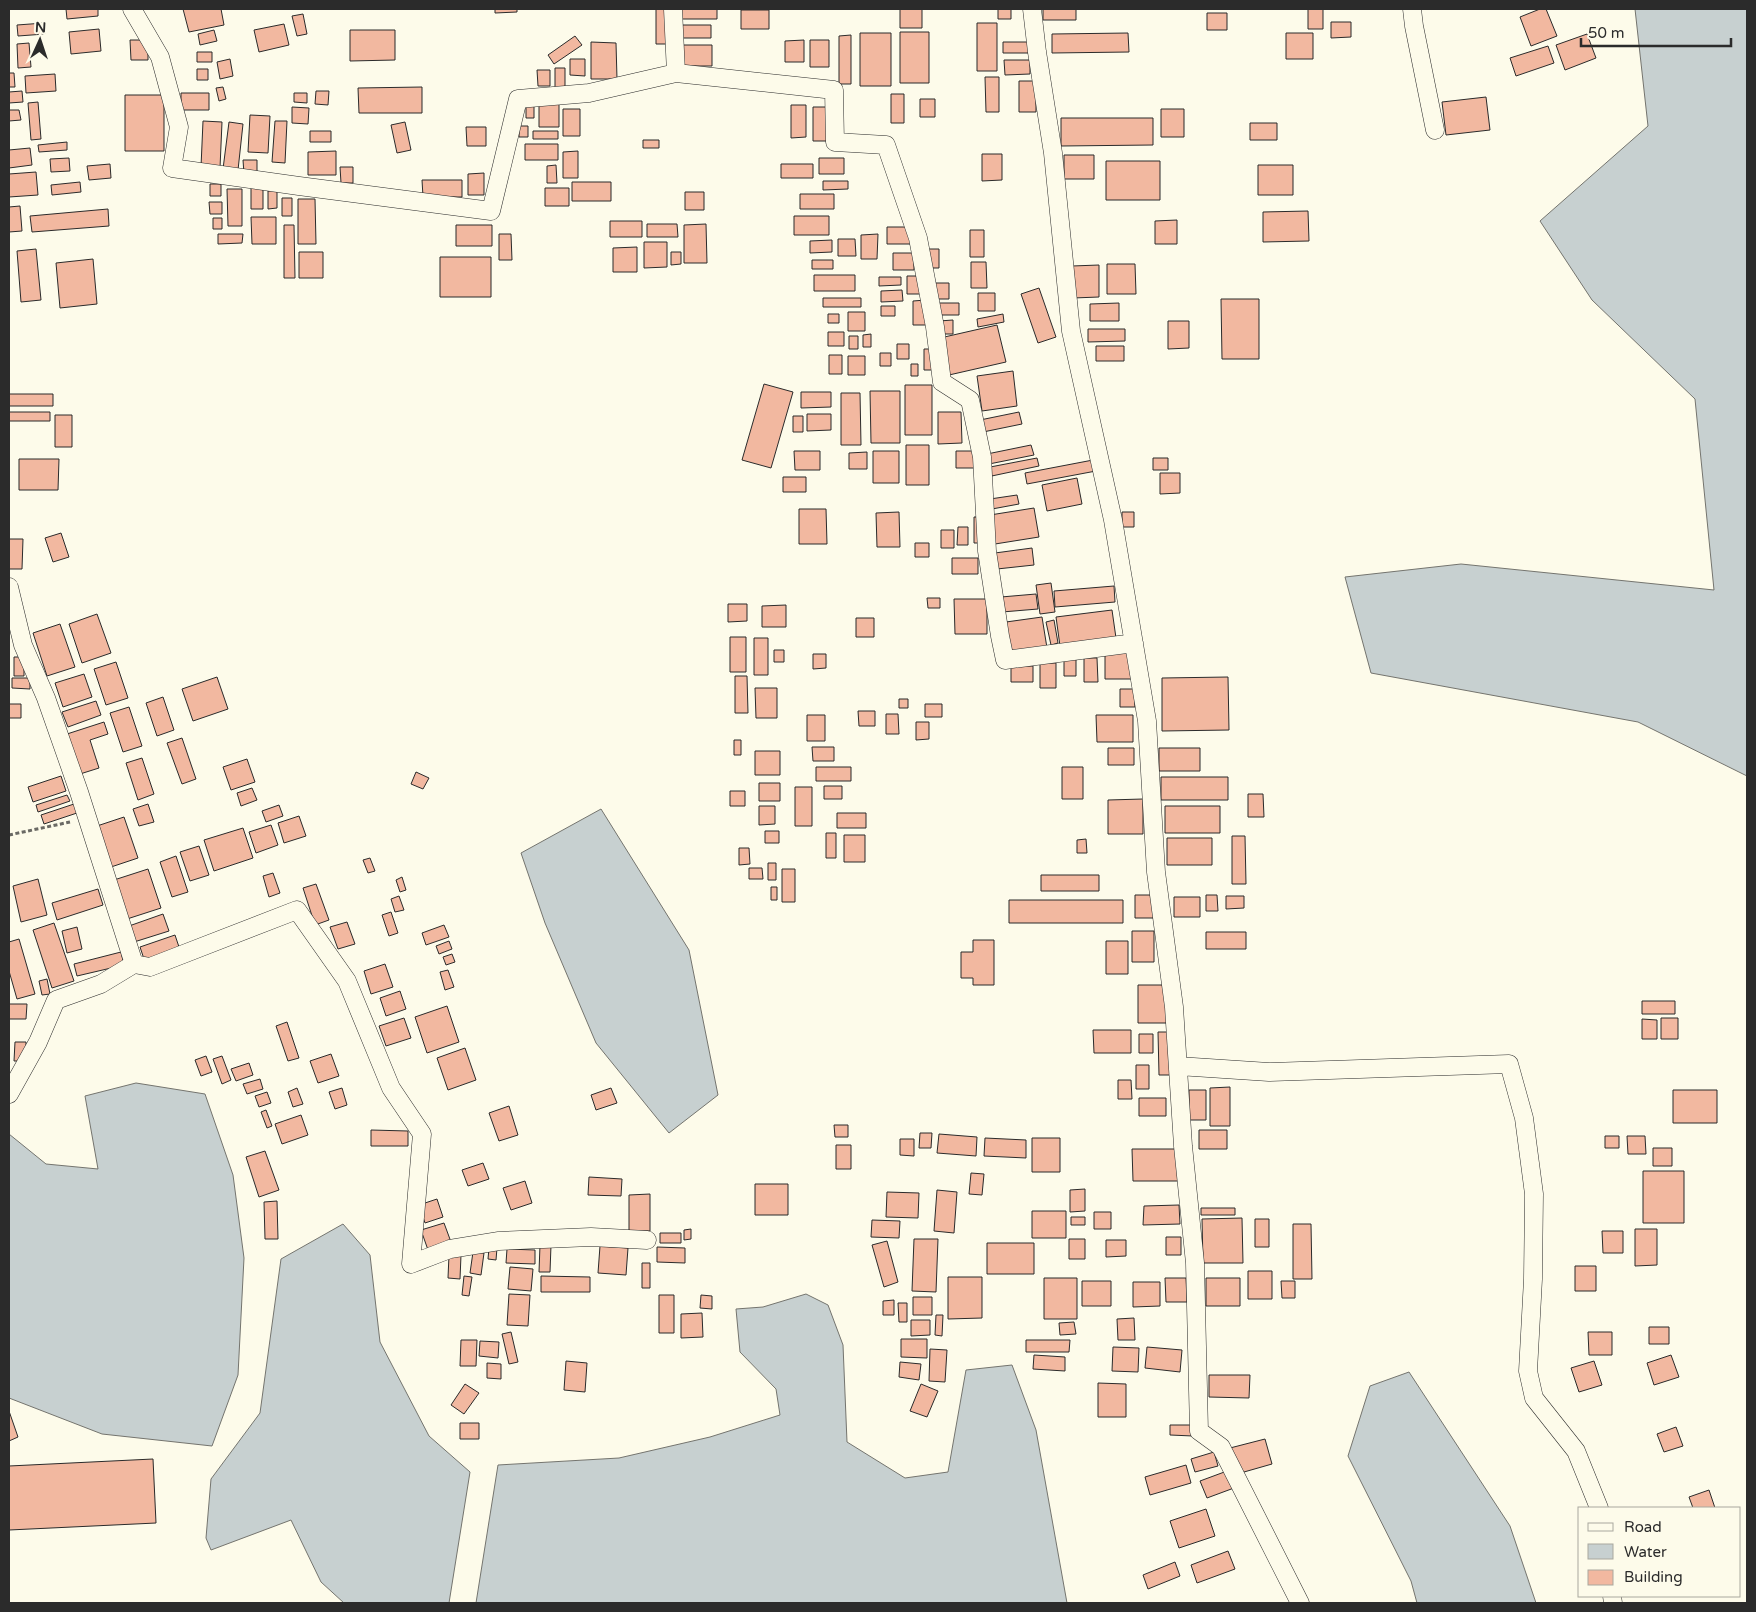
<svg xmlns="http://www.w3.org/2000/svg" width="1756" height="1612" font-family="'Varela Round',sans-serif">
  <rect width="100%" height="100%" fill="#fdfbea"/>
  <path fill="#c7d0d0" stroke="#74746e" d="M1635,9H1747V776L1638,722L1371,673L1345,577L1461,564L1714,590L1695,399L1592,300L1540,221L1648,126Z
    M601,809L689,950L718,1095L669,1133L596,1043L545,923L521,853Z
    M136,1083L205,1094L233,1175L244,1258L238,1375L212,1446L102,1434L9,1398V1134L46,1164L98,1169L85,1096Z
    M343,1224L370,1255L380,1342L429,1436L470,1472L449,1603H344L321,1582L291,1520L211,1550L206,1538L211,1479L260,1413L281,1259Z
    M806,1294L828,1305L843,1345L847,1442L905,1478L948,1472L966,1370L1012,1365L1036,1430L1067,1603H476L498,1465L619,1458L710,1437L780,1415L776,1389L740,1352L736,1309L763,1307Z
    M1409,1372L1510,1526L1536,1603H1417L1411,1581L1348,1456L1370,1386Z"/>
  <path fill="#f2b8a0" stroke="#2b2b2b" d="M66,9H98V16L67,19Z
    M183,9H221L224,25L189,32Z
    M495,9H517V12L495,13Z
    M656,9H669V44H656Z
    M679,9H717V19H679Z
    M900,9H922V28H900Z
    M998,9H1011V19H998Z
    M1043,9H1076V20H1043Z
    M1308,9H1323V29H1308Z
    M1540,9H1546L1557,36L1531,46L1520,17Z
    M741,10H769V29H741Z
    M1207,13H1227V30H1207Z
    M303,14L307,34L297,36L292,16Z
    M1331,22H1351V37L1331,38Z
    M44,23L45,34L18,36L17,25Z
    M977,23H997V71H977Z
    M284,24L289,45L259,52L254,30Z
    M680,25H711V38H679Z
    M99,29L101,51L71,54L69,32Z
    M214,30L217,41L200,45L198,34Z
    M350,30H395V60L350,61Z
    M900,32H929V83H900Z
    M860,33H891V86H860Z
    M1128,33L1129,52L1052,53V34Z
    M1286,33H1313V59H1286Z
    M1587,34L1596,58L1565,70L1556,45Z
    M851,35V84H839V36Z
    M575,36L582,45L554,64L548,55Z
    M130,40H148V60H131Z
    M804,40V62H785V41Z
    M810,40H829V67H810Z
    M591,42L616,43L617,79H591Z
    M1003,42H1030V53H1003Z
    M29,43L31,67L18,68L17,44Z
    M682,45H712V66H683Z
    M1548,46L1554,63L1516,76L1510,58Z
    M197,52H212V62H197Z
    M230,59L233,76L220,79L217,62Z
    M570,59H585V76L570,75Z
    M1004,60H1030V74L1005,75Z
    M555,68H565V88H555Z
    M197,69H208V80H197Z
    M537,70H550V86H538Z
    M9,73H14L15,87H9Z
    M55,74L56,91L26,93L25,76Z
    M985,77H999V112H986Z
    M1019,81H1036V112H1019Z
    M223,87L226,99L219,101L216,88Z
    M422,87V113H359L358,88Z
    M22,91L23,102L9,103V92Z
    M316,91H329L328,105L315,104Z
    M181,93H209V110H181Z
    M294,93H307V103L294,102Z
    M891,94H904V123H891Z
    M125,95H164V151H125Z
    M1486,97L1490,130L1446,135L1442,102Z
    M920,99H935V117H920Z
    M539,101H559V127H539Z
    M38,102L41,139L31,140L28,103Z
    M526,103H534V118H526Z
    M791,105H806V137L791,138Z
    M292,107L309,108L308,124L292,123Z
    M813,107H829L830,141H813Z
    M563,109H580V136H563Z
    M1161,109H1184V137H1161Z
    M9,110H19L21,120L9,121Z
    M250,115L270,116L268,153L248,152Z
    M1061,118H1153V145L1061,146Z
    M203,121L222,122L220,168L201,167Z
    M275,121H287L285,163L272,162Z
    M229,122L243,124L238,170L223,169Z
    M405,122L411,150L397,153L391,125Z
    M1250,123H1277V140H1250Z
    M519,126H528V137H519Z
    M466,127H486V146H467Z
    M310,131H331V142H310Z
    M533,131H558V139H533Z
    M643,140H659V148H643Z
    M67,142V150L39,152L38,145Z
    M525,144H558V160H525Z
    M30,148L32,165L9,168V150Z
    M336,151V175H308V152Z
    M578,151V178H563V152Z
    M982,154H1002V180L982,181Z
    M1064,155H1094V179H1064Z
    M69,158L70,171L51,172L50,159Z
    M819,158H844V174H819Z
    M243,160H257V174H244Z
    M1106,161H1160V200H1106Z
    M110,164L111,178L89,180L87,166Z
    M781,164H813V178H781Z
    M556,165L557,183H547V166Z
    M1258,165H1293V195H1258Z
    M340,167H353V183H341Z
    M36,172L38,195L9,197V174Z
    M484,173V195H468V174Z
    M422,180H462V197H423Z
    M823,181H848V189L823,190Z
    M80,182L81,192L52,195L51,185Z
    M572,182H611V201H572Z
    M210,184H221V196H210Z
    M251,187H263V209H251Z
    M545,188H569V206H545Z
    M227,189H242V226H228Z
    M277,190V208L268,209V191Z
    M685,192H704V210H685Z
    M800,194H834V209H800Z
    M282,198H292V216H282Z
    M298,199H315L316,244H298Z
    M209,202H222V214H210Z
    M20,206L22,231L9,232V207Z
    M108,209L109,226L32,232L30,216Z
    M1308,211L1309,241L1263,242V212Z
    M794,216H829V235H794Z
    M251,217H276V244H252Z
    M213,218H222V229H213Z
    M1177,220V244H1155V221Z
    M610,221H642V237H610Z
    M647,224H677L678,237H647Z
    M706,224L707,263H684V225Z
    M284,225H294L295,278H284Z
    M456,225H492V246H456Z
    M887,227H912V244H887Z
    M970,230H984V257H970Z
    M218,234H243L242,243L218,244Z
    M499,234H511L512,260H499Z
    M878,234L877,259H861V235Z
    M838,239H855L856,256H838Z
    M832,240V252L810,253V241Z
    M644,242H667V267L644,268Z
    M637,247V272H613V248Z
    M36,249L41,300L21,302L17,251Z
    M927,249H939V268H928Z
    M299,252H323V278H299Z
    M671,252H681V264L671,265Z
    M893,253H914V270H893Z
    M440,257H491V297H440Z
    M93,259L97,304L60,308L56,263Z
    M812,260H833V269H812Z
    M971,262H986L987,288H971Z
    M1107,264H1135L1136,294H1107Z
    M1099,265V297L1073,298L1072,266Z
    M814,275H855V291H814Z
    M907,276H921V294H907Z
    M879,277H901V285L879,286Z
    M933,283H949V299H933Z
    M1039,288L1056,337L1038,343L1021,294Z
    M902,290L903,301L881,302V291Z
    M978,293H995V311H978Z
    M823,298H861V307H823Z
    M1221,299H1259V359H1222Z
    M926,300L927,325H913V301Z
    M936,303H959V315H937Z
    M1119,303V321H1090V304Z
    M881,306H895V316H881Z
    M848,312H865V331H848Z
    M828,314H839V323H828Z
    M1003,314L1004,322L978,327L977,319Z
    M953,320V334H939V321Z
    M1168,321H1189V348L1168,349Z
    M997,325L1006,362L949,375L940,338Z
    M1088,329H1125V341L1088,342Z
    M828,332H844V346H828Z
    M871,334V347H863V335Z
    M849,336H858V349H849Z
    M897,344H909V359H897Z
    M1096,346H1124V361H1096Z
    M924,349H932V370H924Z
    M880,353H891V366H880Z
    M829,355H842V374H829Z
    M848,356H865V375H848Z
    M911,364H918V376H911Z
    M1013,371L1017,406L982,411L977,376Z
    M764,384L793,392L771,468L742,460Z
    M905,385H932V435H905Z
    M870,391H900V443H871Z
    M801,392H831V407L801,408Z
    M841,393H860L861,445H841Z
    M9,394H53V406H9Z
    M9,412H50V421H9Z
    M938,412H961L962,443L938,444Z
    M1019,412L1022,424L983,432L980,420Z
    M807,414H831V430L807,431Z
    M55,415H72V447H55Z
    M793,416H803V432H793Z
    M906,445H929V485H906Z
    M1031,445L1034,455L989,464L987,454Z
    M794,451H820V470H795Z
    M873,451H899V483H873Z
    M956,451H975V468H956Z
    M867,452V469H849V453Z
    M1037,458L1039,466L987,477L985,468Z
    M1153,458H1168V470H1153Z
    M19,459H59L58,490H19Z
    M1093,460L1096,471L1027,484L1025,473Z
    M1160,473H1180V493L1160,494Z
    M783,477H806V492H783Z
    M1077,478L1082,504L1047,511L1042,485Z
    M1017,495L1019,504L992,509L990,499Z
    M1034,508L1039,537L995,544L990,515Z
    M799,509H826L827,544H799Z
    M899,512L900,547H877L876,513Z
    M1122,512H1134V527H1122Z
    M974,517H981V543H974Z
    M958,527H968V545H957Z
    M941,530H954V548H941Z
    M61,533L69,557L53,562L45,538Z
    M9,539H23L22,569H9Z
    M915,543H929V557H915Z
    M1032,548L1034,565L997,569L995,553Z
    M952,558H978V574H952Z
    M1051,583L1055,612L1040,614L1036,585Z
    M1114,586L1115,602L1055,607L1054,591Z
    M1036,594L1038,609L1002,612L1001,597Z
    M927,598H940V608H928Z
    M954,599H987V634H955Z
    M728,604H747V621L728,622Z
    M786,605V627H762V606Z
    M1112,610L1116,638L1060,646L1056,617Z
    M97,614L111,653L82,663L69,624Z
    M1042,617L1047,648L1011,654L1006,622Z
    M856,618H874V637H856Z
    M1054,620L1058,643L1051,645L1046,622Z
    M60,624L75,667L47,676L33,633Z
    M730,637H746V672H730Z
    M754,638H768V675H754Z
    M774,650H784V662H774Z
    M1105,650H1132V679H1105Z
    M813,654H826V668L813,669Z
    M1064,656H1076V676H1064Z
    M14,657H24V676H14Z
    M1084,658H1097L1098,682H1084Z
    M116,662L128,698L106,705L94,669Z
    M1040,663H1056V688H1040Z
    M1011,666H1033V682H1011Z
    M84,674L92,697L63,707L55,683Z
    M735,676H747L748,713H735Z
    M217,677L228,709L193,721L182,689Z
    M1228,677L1229,730L1162,731V678Z
    M12,678H30V689L12,688Z
    M755,688H777V718H756Z
    M1120,689H1134L1135,707H1120Z
    M163,697L174,730L157,736L146,703Z
    M899,699H908V708H899Z
    M96,701L101,715L68,727L62,712Z
    M9,704H21V718H9Z
    M925,704H942V717H925Z
    M129,707L142,746L123,752L110,713Z
    M858,711H875V726H859Z
    M886,714H898L899,734H886Z
    M807,715H825V741H807Z
    M1096,715H1133V742H1097Z
    M104,722L108,734L90,740L99,768L80,774L67,734Z
    M916,722H929V739L916,740Z
    M182,738L196,779L182,784L167,743Z
    M734,740H741V755H734Z
    M812,747H834V761H813Z
    M1108,748H1134V765H1108Z
    M1159,748H1200V771H1159Z
    M755,751H780V775H755Z
    M142,758L154,794L138,800L126,763Z
    M247,759L255,782L231,790L223,767Z
    M816,767H851V781H816Z
    M1062,767H1083V799H1062Z
    M416,772L429,778L423,789L411,784Z
    M61,776L66,791L33,802L28,787Z
    M1161,777H1228V800H1161Z
    M759,783H780V801H759Z
    M824,786H842V799H824Z
    M795,787H812V826H795Z
    M252,788L257,800L241,806L237,793Z
    M730,791H745V806H730Z
    M1248,794H1263L1264,817H1248Z
    M67,795L70,801L38,812L36,805Z
    M1143,799V834H1108V800Z
    M74,804L77,813L44,824L41,815Z
    M148,804L154,822L139,826L133,809Z
    M279,805L283,816L266,822L262,811Z
    M759,806H775V824L759,825Z
    M1165,806H1220V833H1165Z
    M837,813H866V828H837Z
    M299,816L306,836L284,843L278,823Z
    M124,817L138,858L111,867L97,826Z
    M271,825L278,845L256,853L249,832Z
    M243,828L253,858L214,871L204,840Z
    M765,831H779V843H765Z
    M826,833H836V858H826Z
    M844,835H865V862H844Z
    M1232,836H1245L1246,884H1232Z
    M1167,838H1212V865H1167Z
    M1086,839L1087,853H1077V840Z
    M199,846L209,875L190,881L180,852Z
    M739,848H749L750,864L739,865Z
    M176,856L188,892L172,897L160,862Z
    M370,858L375,871L368,873L363,860Z
    M768,863H776V880H768Z
    M749,868H762L763,879H749Z
    M148,869L161,908L127,919L114,880Z
    M782,869H795V902H782Z
    M273,873L280,893L269,897L263,876Z
    M1041,875H1099V891H1041Z
    M402,877L406,890L400,892L396,880Z
    M38,879L47,915L21,922L13,886Z
    M316,884L329,920L315,925L303,888Z
    M771,887H777V900H771Z
    M98,889L103,905L57,920L52,903Z
    M1135,895H1157V918H1135Z
    M1206,895H1217L1218,911H1206Z
    M399,896L404,910L395,912L391,899Z
    M1226,896H1244V908L1226,909Z
    M1174,897H1200V917H1174Z
    M1009,900H1123V923H1009Z
    M391,912L398,933L389,936L382,915Z
    M163,914L169,931L134,942L129,926Z
    M347,922L355,944L338,949L330,927Z
    M54,923L74,981L52,988L33,930Z
    M444,925L449,937L426,945L422,933Z
    M77,927L82,949L67,953L62,931Z
    M1132,931H1154V962H1132Z
    M1206,932H1246V949H1206Z
    M175,935L180,950L145,962L140,947Z
    M19,939L35,994L17,999L9,971V942Z
    M973,940H994V985H973V978H961V952H973Z
    M449,941L452,949L439,954L436,946Z
    M1106,941H1128V974H1106Z
    M121,952L124,965L77,976L74,964Z
    M452,954L455,962L446,965L443,957Z
    M385,964L393,987L371,994L364,971Z
    M448,970L454,987L445,990L440,972Z
    M47,979L50,994L42,995L39,981Z
    M1138,985H1168V1023H1138Z
    M400,991L406,1009L386,1016L380,998Z
    M1642,1001H1675V1014H1642Z
    M9,1004H27L26,1019H9Z
    M447,1006L459,1042L427,1053L415,1017Z
    M404,1018L411,1038L386,1046L379,1026Z
    M1661,1018H1678V1039H1661Z
    M1642,1019L1657,1020V1039H1642Z
    M287,1022L299,1058L288,1061L276,1026Z
    M1093,1030H1131V1053H1094Z
    M1158,1032H1172V1075H1159Z
    M1139,1034H1153V1053H1139Z
    M15,1042H26V1061H14Z
    M465,1048L476,1080L448,1090L437,1058Z
    M331,1054L339,1076L318,1083L310,1061Z
    M206,1056L212,1072L201,1076L195,1060Z
    M222,1056L231,1080L222,1084L213,1059Z
    M249,1063L253,1075L236,1081L231,1069Z
    M1136,1065H1149V1089H1136Z
    M260,1079L263,1089L247,1094L243,1084Z
    M1118,1080H1131L1132,1099H1118Z
    M1230,1087V1126H1210V1088Z
    M297,1088L303,1104L293,1107L288,1092Z
    M342,1088L347,1105L335,1109L329,1092Z
    M611,1088L617,1103L596,1110L591,1095Z
    M1189,1090H1206V1120H1189Z
    M1673,1090H1717V1123H1673Z
    M267,1092L271,1103L259,1107L255,1096Z
    M1139,1098H1166V1116H1139Z
    M509,1106L518,1135L499,1141L489,1113Z
    M266,1110L272,1126L267,1128L261,1112Z
    M301,1115L308,1135L282,1144L275,1124Z
    M834,1125H848V1137H835Z
    M371,1130L408,1131V1146H371Z
    M1199,1130H1227V1149H1199Z
    M920,1133H932L931,1148H919Z
    M939,1134L977,1137L976,1156L937,1153Z
    M1605,1136H1619V1148H1605Z
    M1627,1136H1645L1646,1154H1628Z
    M985,1138L1026,1140V1158L984,1156Z
    M1032,1138H1060V1172H1032Z
    M900,1139H914V1156L900,1155Z
    M836,1145H851V1169H836Z
    M1653,1148H1672V1166H1653Z
    M1132,1149H1179V1181H1133Z
    M265,1151L279,1190L259,1197L246,1157Z
    M483,1163L489,1179L468,1186L462,1170Z
    M1643,1171H1684V1223H1643Z
    M971,1173L984,1174L982,1195L969,1194Z
    M589,1177L622,1179L621,1196L588,1195Z
    M525,1181L532,1203L511,1210L503,1188Z
    M755,1184H788V1215H755Z
    M1085,1189V1211L1070,1212V1190Z
    M937,1190L957,1192L954,1233L934,1231Z
    M887,1192L919,1193L918,1218L886,1217Z
    M650,1194V1231H629V1195Z
    M437,1199L443,1217L425,1223L419,1205Z
    M277,1201L278,1239H265L264,1202Z
    M1179,1205L1180,1224L1143,1225L1144,1206Z
    M1201,1208H1235V1215H1201Z
    M1032,1211H1066V1238H1032Z
    M1094,1212H1111V1229H1094Z
    M1071,1217H1085V1225H1071Z
    M1242,1218L1243,1263H1203L1202,1219Z
    M1255,1219H1269V1247H1255Z
    M872,1220L900,1221L899,1238L871,1237Z
    M444,1223L451,1242L428,1250L421,1230Z
    M1293,1224H1311L1312,1279H1293Z
    M691,1229V1239L684,1240V1230Z
    M1635,1229H1657V1265L1635,1266Z
    M1602,1231H1623V1253H1603Z
    M660,1233H681V1243H660Z
    M1166,1237H1181V1255H1166Z
    M914,1239H938L936,1292L912,1291Z
    M1069,1239H1085V1259H1069Z
    M1106,1240H1126V1256L1106,1257Z
    M887,1241L898,1282L884,1287L872,1245Z
    M987,1243H1034V1274H987Z
    M540,1245H551L550,1272H539Z
    M600,1246L628,1248L626,1275L598,1273Z
    M657,1247L685,1248V1263L657,1262Z
    M489,1248H497L496,1260L488,1259Z
    M507,1249L535,1250V1264L506,1263Z
    M473,1252L484,1253L481,1275L470,1273Z
    M449,1255H461L460,1279L448,1278Z
    M642,1263H650V1288H642Z
    M1575,1266H1596V1291H1575Z
    M510,1267L533,1269L531,1291L508,1289Z
    M1248,1271H1272V1299H1248Z
    M464,1276L472,1277L469,1296L462,1295Z
    M541,1276L590,1277V1292H541Z
    M948,1277H982V1318L948,1319Z
    M1044,1278H1077V1319H1044Z
    M1165,1278H1186L1187,1302H1166Z
    M1206,1278H1240V1306H1206Z
    M1082,1281H1111V1306H1082Z
    M1281,1281H1295V1298H1282Z
    M1133,1282H1160V1306L1133,1307Z
    M509,1294L530,1295L528,1326L507,1325Z
    M659,1295H674V1333H659Z
    M701,1295L712,1296V1309L700,1308Z
    M913,1297H932V1315H913Z
    M894,1300V1315H883V1301Z
    M898,1303H907V1322H899Z
    M702,1313L703,1337L681,1338V1314Z
    M936,1315H943L942,1336L935,1335Z
    M1134,1318L1135,1340H1118L1117,1319Z
    M911,1320H930V1335L911,1336Z
    M1074,1322L1076,1334L1060,1335L1059,1323Z
    M1649,1327H1669V1344H1649Z
    M511,1332L518,1362L509,1364L502,1334Z
    M1588,1332H1612V1355H1589Z
    M901,1339H927V1358L901,1357Z
    M461,1340H477L476,1366H460Z
    M1026,1340H1070L1069,1352H1026Z
    M480,1341L499,1342L498,1358L479,1356Z
    M1113,1347L1139,1348L1138,1372L1112,1371Z
    M1147,1347L1182,1350L1180,1372L1145,1368Z
    M930,1349L947,1350L945,1382L929,1381Z
    M1034,1355L1065,1357V1371L1033,1369Z
    M1671,1355L1679,1377L1654,1385L1647,1363Z
    M566,1361L587,1363L585,1392L564,1390Z
    M1594,1361L1602,1385L1579,1392L1571,1368Z
    M900,1362L921,1364L919,1380L899,1377Z
    M487,1363L501,1364V1379L487,1378Z
    M1209,1375H1250L1249,1398L1209,1397Z
    M1098,1383L1126,1384V1417H1098Z
    M465,1384L479,1393L464,1414L451,1405Z
    M921,1384L938,1391L927,1417L910,1411Z
    M9,1411L18,1437L9,1441Z
    M460,1423H479V1439H460Z
    M1170,1425H1193V1436L1170,1435Z
    M1676,1427L1683,1446L1664,1452L1657,1434Z
    M1265,1439L1272,1464L1237,1474L1230,1448Z
    M1214,1452L1218,1466L1195,1472L1191,1459Z
    M153,1459L156,1523L9,1530V1466Z
    M1186,1465L1191,1483L1150,1495L1145,1477Z
    M1227,1471L1234,1488L1207,1498L1200,1481Z
    M1709,1490L1715,1508H1693L1689,1497Z
    M1206,1509L1215,1536L1179,1548L1170,1521Z
    M1228,1551L1235,1569L1197,1583L1191,1565Z
    M1175,1562L1180,1576L1148,1589L1143,1575Z"/>
  <g fill="none" stroke-linecap="round" stroke-linejoin="round">
    <defs>
      <path id="street" d="M132,9L160,57L179,127L172,168L299,186L491,211L518,99L589,93L676,73L673,9
        M1032,9L1037,52L1053,153L1071,331L1113,520L1147,721L1156,872L1174,1007L1183,1146L1195,1263L1199,1431L1221,1447L1300,1603
        M1412,9L1414,26L1435,130
        M676,73L834,90L835,142L886,145L918,238L935,327L942,382L970,400L982,457L987,551L1000,636L1005,660L1134,643
        M9,587L23,645L46,698L79,792L134,964L101,984L56,1000L38,1042L9,1094
        M134,964L150,967L297,910L347,981L391,1088L422,1134L411,1264L450,1249L499,1241L591,1237L647,1240
        M1178,1066L1269,1072L1509,1064L1524,1118L1534,1194L1533,1279L1528,1371L1534,1398L1576,1451L1599,1508
        M1612,1596L1613,1603"/>
    </defs>
    <use href="#street" stroke="#2b2b2b" stroke-width="19"/>
    <path stroke="#6a6964" stroke-width="3" stroke-dasharray="4 2.5" stroke-linecap="butt" d="M9,835L70,822"/>
    <use href="#street" stroke="#fdfbea" stroke-width="18"/>
  </g>
  <rect width="1756" height="1612" fill="none" stroke="#2b2b2b" stroke-width="20"/>
  <rect x="1578" y="1507" width="162" height="90" fill="#fdfbea" stroke="#a9a89e"/>
  <rect x="1588" y="1523" width="25" height="8" fill="#fdfbea" stroke="#a9a89e"/>
  <text x="1624" y="1532" font-size="15" fill="#2b2b2b">Road</text>
  <rect x="1588" y="1544" width="25" height="15" fill="#c7d0d0" stroke="#a9a89e"/>
  <text x="1624" y="1557" font-size="15" fill="#2b2b2b">Water</text>
  <rect x="1588" y="1570" width="25" height="15" fill="#f2b8a0" stroke="#a9a89e"/>
  <text x="1624" y="1582" font-size="15" fill="#2b2b2b">Building</text>
  <g transform="translate(40 40) rotate(3)" stroke="#fdfbea" stroke-width="4" paint-order="stroke">
  <path d="M0-4L9 19L0 12L-9 19Z" fill="#2b2b2b"/>
  <text y="-8" font-size="14" font-weight="bold" text-anchor="middle" fill="#2b2b2b">N</text>
  </g>
  <path d="M1581 38v8h150v-8" fill="none" stroke="#2b2b2b" stroke-width="2.5"/>
  <text x="1588" y="38" font-size="15" fill="#2b2b2b" stroke="#fdfbea" stroke-width="4" paint-order="stroke">50 m</text>
</svg>
